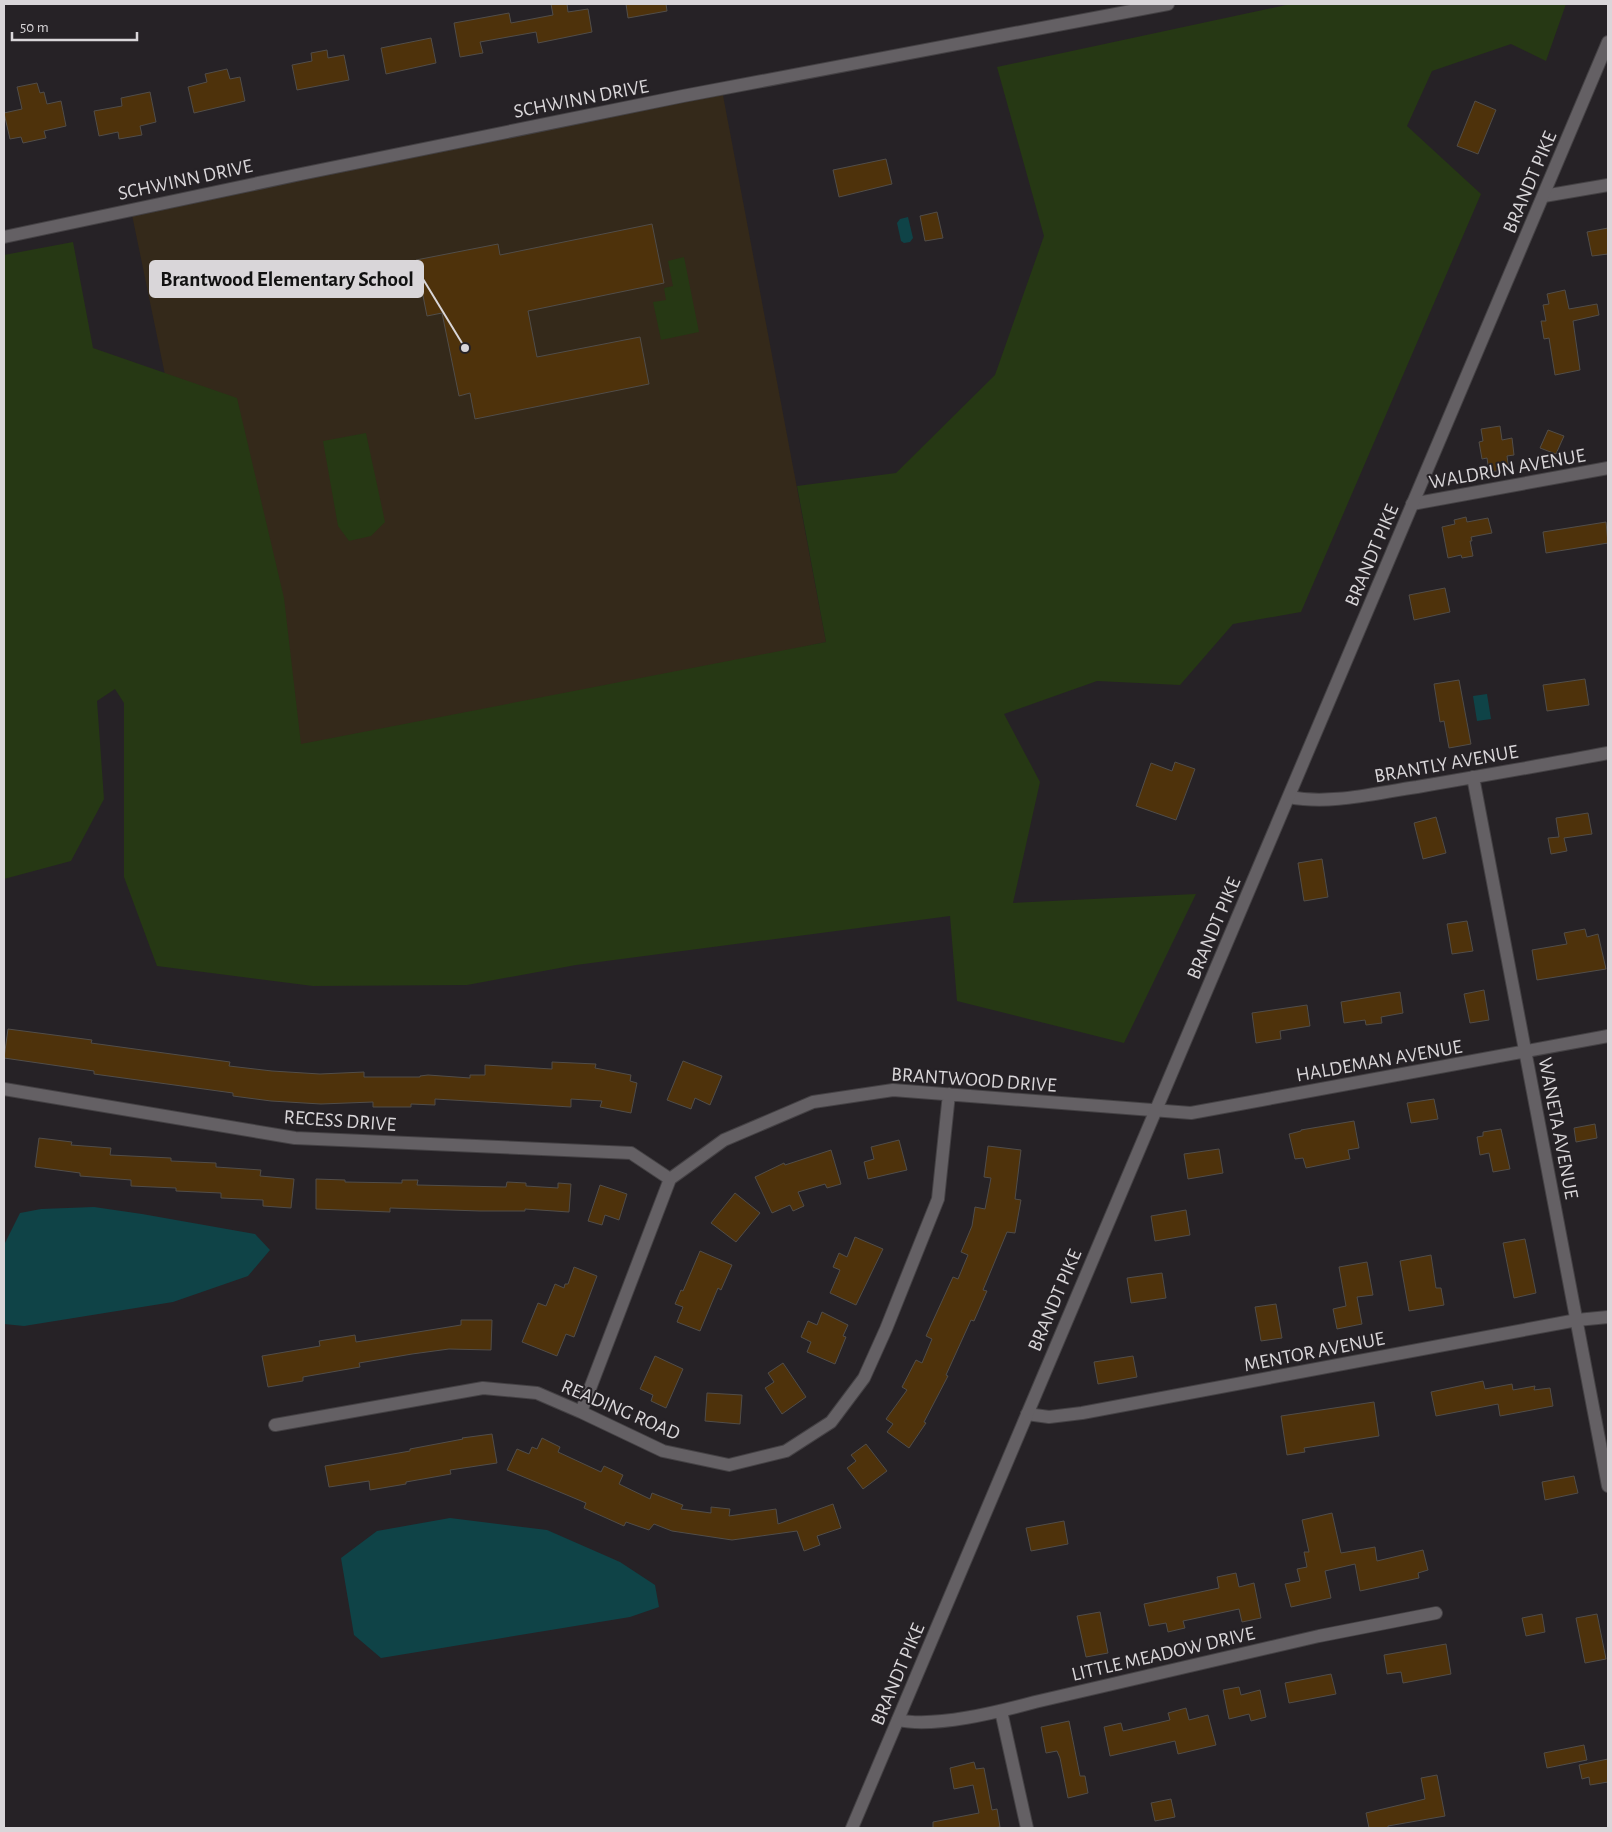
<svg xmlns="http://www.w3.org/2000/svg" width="1612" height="1832" font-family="'Alegreya Sans',sans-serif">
  <rect width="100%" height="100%" fill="#262226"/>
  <path fill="#34291a" d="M722,90L826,642L246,767L131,210Z"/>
  <path fill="#263814" d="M1291,4H1566L1546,61L1511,44L1432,71L1407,126L1481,194L1301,612L1233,624L1180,685L1097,681L1004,714L1040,782L1013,903L1196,894L1124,1043L957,1001L950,916L576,965L467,985L313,986L157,966L124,877V703L115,689L97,701L104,799L71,861L4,879V255L73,242L93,348L237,398L284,598L301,744L826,642L797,486L896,473L995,375L1044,236L997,67Z
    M684,257L699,332L661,340L653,302L666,300L664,288L673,286L668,261Z
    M366,433L385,522L371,536L349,541L338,526L323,441Z"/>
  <path fill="#0f4347" d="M908,217L913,238L910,242L904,243L901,241L897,223L900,219Z
    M1487,694L1491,719L1477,721L1473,696Z
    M94,1207L142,1214L255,1234L270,1250L248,1276L173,1302L24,1326L4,1324V1245L20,1213L41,1209Z
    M450,1518L547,1530L620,1562L655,1585L659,1607L630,1617L381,1658L354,1635L341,1558L377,1531Z"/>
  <path fill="#4e320b" stroke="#514d49" d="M551,4H567L568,12L588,9L592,32L538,43L536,32L480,42L483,53L460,57L454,23L509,13L511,23L553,15Z
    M626,4H666L667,11L628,18Z
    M431,38L436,63L386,74L381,48Z
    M327,50L328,58L344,55L349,80L297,90L292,65L312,61L311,53Z
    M227,69L230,79L240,77L245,101L194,113L188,87L207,82L205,74Z
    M37,83L40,93L44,92L47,104L61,101L66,126L44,131L46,138L23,143L21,137L10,139L4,113L22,109L17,87Z
    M150,92L156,122L140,126L142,135L119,139L118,132L99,136L94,111L122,106L121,98Z
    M1475,101L1496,110L1478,154L1457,146Z
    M886,159L892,184L839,197L833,170Z
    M937,212L943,238L925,241L920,216Z
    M652,224L664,283L528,311L537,357L640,337L649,384L475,419L470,393L459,396L442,313L427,316L416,260L498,244L500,255Z
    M1608,228V254L1592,256L1587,232Z
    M1565,290L1569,309L1597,304L1599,315L1573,321L1580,370L1555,375L1549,338L1544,339L1541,321H1546L1543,305L1549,304L1547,294Z
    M1500,426L1502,440L1512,438L1514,455L1507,456L1509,469L1489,472L1487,458L1482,459L1479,442L1483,441L1481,429Z
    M1548,430L1564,436L1556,454L1540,448Z
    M1466,517L1467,522L1488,518L1492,533L1471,537L1472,541H1470L1473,556L1462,558L1461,555L1448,558L1442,527L1455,524L1454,520Z
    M1606,522L1608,543L1546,553L1543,532Z
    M1445,588L1450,612L1414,620L1409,595Z
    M1585,679L1589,705L1547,711L1543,685Z
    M1459,680L1471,744L1449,748L1444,721L1440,722L1434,684Z
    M1175,762L1195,769L1176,820L1136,806L1151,763L1172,771Z
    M1588,813L1592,834L1564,838L1567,851L1551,854L1548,838L1559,837L1556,818Z
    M1436,817L1446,853L1423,859L1414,823Z
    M1322,859L1328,897L1304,901L1298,863Z
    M1467,921L1473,951L1452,954L1447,924Z
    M1585,929L1587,937L1598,934L1606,969L1537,980L1532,950L1567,944L1564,933Z
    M1484,990L1489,1020L1470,1023L1464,994Z
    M1400,992L1403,1013L1381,1017L1382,1023L1366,1025L1365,1020L1344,1023L1341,1002Z
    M1307,1005L1310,1026L1280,1031L1281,1039L1256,1043L1252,1013Z
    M8,1029L92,1040L91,1043L230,1062L229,1066L272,1071L320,1074L364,1072V1077H420V1076L428,1075L470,1078V1075H485V1065L552,1069V1062L596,1064L595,1068L631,1075L630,1081L637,1083L631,1113L600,1107L602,1101L571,1099V1107L435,1099V1105L411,1104V1107H373V1102L321,1104L271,1101L233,1096V1093L94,1074V1071L4,1058Z
    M683,1061L722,1076L710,1105L695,1098L691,1109L667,1100Z
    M1434,1099L1438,1119L1411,1123L1407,1103Z
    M1354,1121L1359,1148L1348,1150L1350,1159L1306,1168L1303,1158L1295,1159L1289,1134L1301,1131V1130Z
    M1595,1124L1597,1138L1576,1142L1574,1128Z
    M1501,1129L1510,1169L1493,1172L1489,1153L1480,1155L1477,1137L1483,1136V1132Z
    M39,1138L72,1142L71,1145L111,1148L110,1155L171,1158V1161L216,1163V1167L261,1170L260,1176L294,1179L291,1208L263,1206V1200L221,1198V1193L176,1191V1188L131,1186V1180L80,1176V1173L35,1167Z
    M899,1140L907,1170L868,1179L864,1162L874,1159L871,1147Z
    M988,1146L1021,1150L1015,1199L1021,1200L1015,1233L1007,1232L983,1290L987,1291L974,1321L971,1320L946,1375L948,1376L924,1422L926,1423L909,1448L887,1432L893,1424L886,1419L907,1390L902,1387L916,1360L922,1363L932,1339L926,1336L953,1277L958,1279L968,1255L961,1252L972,1226L975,1207L985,1209L991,1178L984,1177Z
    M1219,1149L1223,1173L1188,1179L1184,1154Z
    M831,1150L841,1184L827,1188L825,1184L798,1192L804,1206L793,1211L790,1205L772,1213L755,1177L784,1163L785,1165Z
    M316,1179L345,1180V1182L402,1183V1180H418L417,1185L506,1187L507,1182L526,1183V1186L558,1188V1183L571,1184L569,1212L525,1209V1211H480L390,1208V1212L316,1209Z
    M600,1185L627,1194L619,1220L605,1215L602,1225L588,1221Z
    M735,1193L760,1213L736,1242L711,1223Z
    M1186,1210L1190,1235L1155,1241L1151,1216Z
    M855,1237L883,1249L856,1305L830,1293L840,1270L833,1267L839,1253L847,1257Z
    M1525,1239L1536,1293L1514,1298L1503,1243Z
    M700,1251L732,1265L721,1290L718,1288L700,1331L677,1322L683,1307L675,1304L681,1290L683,1291Z
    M1431,1255L1436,1288H1441L1444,1305L1409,1311L1400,1261Z
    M1367,1262L1373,1295L1357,1297L1362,1324L1337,1329L1333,1309L1346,1306L1339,1267Z
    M574,1267L597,1276L574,1337L566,1334L557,1356L522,1342L538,1303L546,1306L555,1284L564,1288L565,1284H568Z
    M1162,1273L1166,1298L1131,1303L1127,1278Z
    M1276,1304L1282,1338L1261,1341L1255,1307Z
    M822,1312L848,1325L843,1336L846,1337L835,1364L807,1352L811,1342L801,1337L808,1321L817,1325Z
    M461,1320H492L491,1350L449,1349L412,1354L359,1363L360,1367L303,1377V1381L268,1387L262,1356L320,1346L319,1341L355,1335L356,1342L461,1325Z
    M655,1356L683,1369L666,1408L651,1401L653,1395L640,1389Z
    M1133,1356L1137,1377L1098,1384L1094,1362Z
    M783,1363L806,1397L782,1414L765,1388L774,1382L768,1373Z
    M1483,1381L1485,1389L1512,1384L1513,1390L1535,1386L1534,1390L1550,1388L1553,1406L1500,1416L1498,1404L1436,1416L1431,1392Z
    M707,1393L742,1395L740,1424L705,1421Z
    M1374,1402L1379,1436L1304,1448L1305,1452L1287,1455L1281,1416Z
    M492,1434L497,1463L450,1470L451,1474L406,1482V1484L370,1490L369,1481L329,1487L325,1466L410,1451V1449L463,1439L462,1438Z
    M542,1438L560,1447L558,1452L601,1472L604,1466L623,1475L619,1484L650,1499L652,1493L683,1505L681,1509L711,1513V1507L730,1509L729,1516L776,1509L778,1524L833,1504L841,1528L817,1536L820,1545L804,1551L797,1531L732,1540L672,1531L654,1524L649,1530L626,1522L624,1526L584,1508L586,1503L507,1470L517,1449L529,1454L532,1447L537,1449Z
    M866,1444L887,1471L863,1489L847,1468L856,1461L851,1455Z
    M1574,1476L1578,1493L1545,1500L1542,1482Z
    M1332,1513L1341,1553L1375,1547L1377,1561L1423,1550L1428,1570L1418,1573L1419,1578L1360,1591L1355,1564L1325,1571L1331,1598L1291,1607L1285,1584L1300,1581L1297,1569L1307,1567L1304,1552H1309L1302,1520Z
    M1064,1521L1068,1544L1031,1551L1026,1528Z
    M1236,1573L1239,1587L1254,1583L1261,1618L1242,1622L1239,1609L1183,1621L1185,1628L1168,1632L1166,1623L1149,1626L1144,1604L1219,1588L1217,1577Z
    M1100,1612L1108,1653L1086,1657L1077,1616Z
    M1542,1614L1545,1632L1526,1636L1522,1618Z
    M1597,1614L1606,1659L1585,1663L1576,1618Z
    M1446,1644L1451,1674L1403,1683L1401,1672L1387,1674L1384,1655Z
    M1331,1674L1336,1694L1289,1703L1285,1683Z
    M1239,1687L1241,1695L1260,1690L1266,1717L1251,1721L1249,1714L1229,1719L1223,1690Z
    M1186,1708L1189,1720L1208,1715L1216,1745L1178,1754L1175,1741L1110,1756L1104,1727L1121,1723L1123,1731L1170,1720L1168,1713Z
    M1069,1721L1080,1776H1085L1088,1793L1068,1798L1060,1758L1057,1751L1046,1753L1041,1727Z
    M1584,1745L1587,1760L1547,1768L1544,1753Z
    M1608,1759V1782L1590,1785L1589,1777L1582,1779L1579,1765Z
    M974,1762L976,1769L984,1768L992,1810L997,1809L1000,1827L993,1828H933V1822L979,1813L973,1785L954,1789L950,1768Z
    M1437,1775L1445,1816L1388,1826V1828H1369L1366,1813L1425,1799L1421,1778Z
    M1171,1799L1175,1817L1155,1821L1151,1803Z"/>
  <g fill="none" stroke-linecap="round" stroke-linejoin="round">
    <defs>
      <path id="street" d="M1544,196L1608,185
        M1412,504L1608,468
        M1473,777L1608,1486
        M1289,797C1331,805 1375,793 1417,787C1481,776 1545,765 1608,753
        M4,1089L295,1138L631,1153L670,1179
        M581,1412L670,1179L724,1140L813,1102L893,1090L1191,1113L1608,1036
        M1027,1414L1049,1417L1082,1413L1577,1320L1608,1317
        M275,1425L483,1388L537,1393L581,1412L663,1451L729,1465L786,1451L831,1422L864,1378L886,1329L938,1199L949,1094
        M1001,1711L1027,1828
        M898,1720C935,1728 998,1712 1035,1702L1319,1636L1436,1613"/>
      <path id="secondary" d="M4,237L301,174L683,96L1168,4
        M852,1828L1608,42"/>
    </defs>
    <use href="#street" stroke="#444144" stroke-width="14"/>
    <use href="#secondary" stroke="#444144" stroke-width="14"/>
    <use href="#street" stroke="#646064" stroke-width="12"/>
    <use href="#secondary" stroke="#646064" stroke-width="12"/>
  </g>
  <g text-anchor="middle" stroke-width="4" stroke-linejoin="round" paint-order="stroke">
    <g font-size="20" fill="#d9d6d9" stroke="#262226">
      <text transform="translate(581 98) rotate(-11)" y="7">SCHWINN DRIVE</text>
      <text transform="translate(185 179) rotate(-12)" y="7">SCHWINN DRIVE</text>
      <text transform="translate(1529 182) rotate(-67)" y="7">BRANDT PIKE</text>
      <text transform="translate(1507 468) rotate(-10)" y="7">WALDRUN AVENUE</text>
      <text transform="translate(1371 555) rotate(-67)" y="7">BRANDT PIKE</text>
      <text transform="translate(1446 763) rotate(-10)" y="7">BRANTLY AVENUE</text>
      <text transform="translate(1213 928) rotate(-67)" y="7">BRANDT PIKE</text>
      <text transform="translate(1379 1060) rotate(-10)" y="7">HALDEMAN AVENUE</text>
      <text transform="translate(974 1079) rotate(4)" y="7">BRANTWOOD DRIVE</text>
      <text transform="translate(340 1120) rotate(4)" y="7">RECESS DRIVE</text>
      <text transform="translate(1559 1128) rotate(79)" y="7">WANETA AVENUE</text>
      <text transform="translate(1054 1300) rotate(-67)" y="7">BRANDT PIKE</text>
      <text transform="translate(1314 1351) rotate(-11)" y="7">MENTOR AVENUE</text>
      <text transform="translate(621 1409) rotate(23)" y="7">READING ROAD</text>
      <text transform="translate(1163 1653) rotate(-13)" y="7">LITTLE MEADOW DRIVE</text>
      <text transform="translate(897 1674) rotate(-67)" y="7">BRANDT PIKE</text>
    </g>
  </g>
  <path fill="none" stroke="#d9d6d9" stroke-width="2" d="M465 348L423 279"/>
  <circle fill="#d9d6d9" stroke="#262226" stroke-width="2" cx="465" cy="348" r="5"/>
  <rect fill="#d9d6d9" stroke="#d9d6d9" stroke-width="2" x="150" y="261" width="273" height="36" rx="5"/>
  <g font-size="21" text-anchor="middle" font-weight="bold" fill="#111">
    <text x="287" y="286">Brantwood Elementary School</text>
  </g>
  <rect width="1612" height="1832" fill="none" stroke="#d9d6d9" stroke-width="10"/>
  <path d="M12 32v8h125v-8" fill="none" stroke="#d9d6d9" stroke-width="2.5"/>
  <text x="20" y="32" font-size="15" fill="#d9d6d9" stroke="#262226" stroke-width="4" paint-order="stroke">50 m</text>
</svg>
